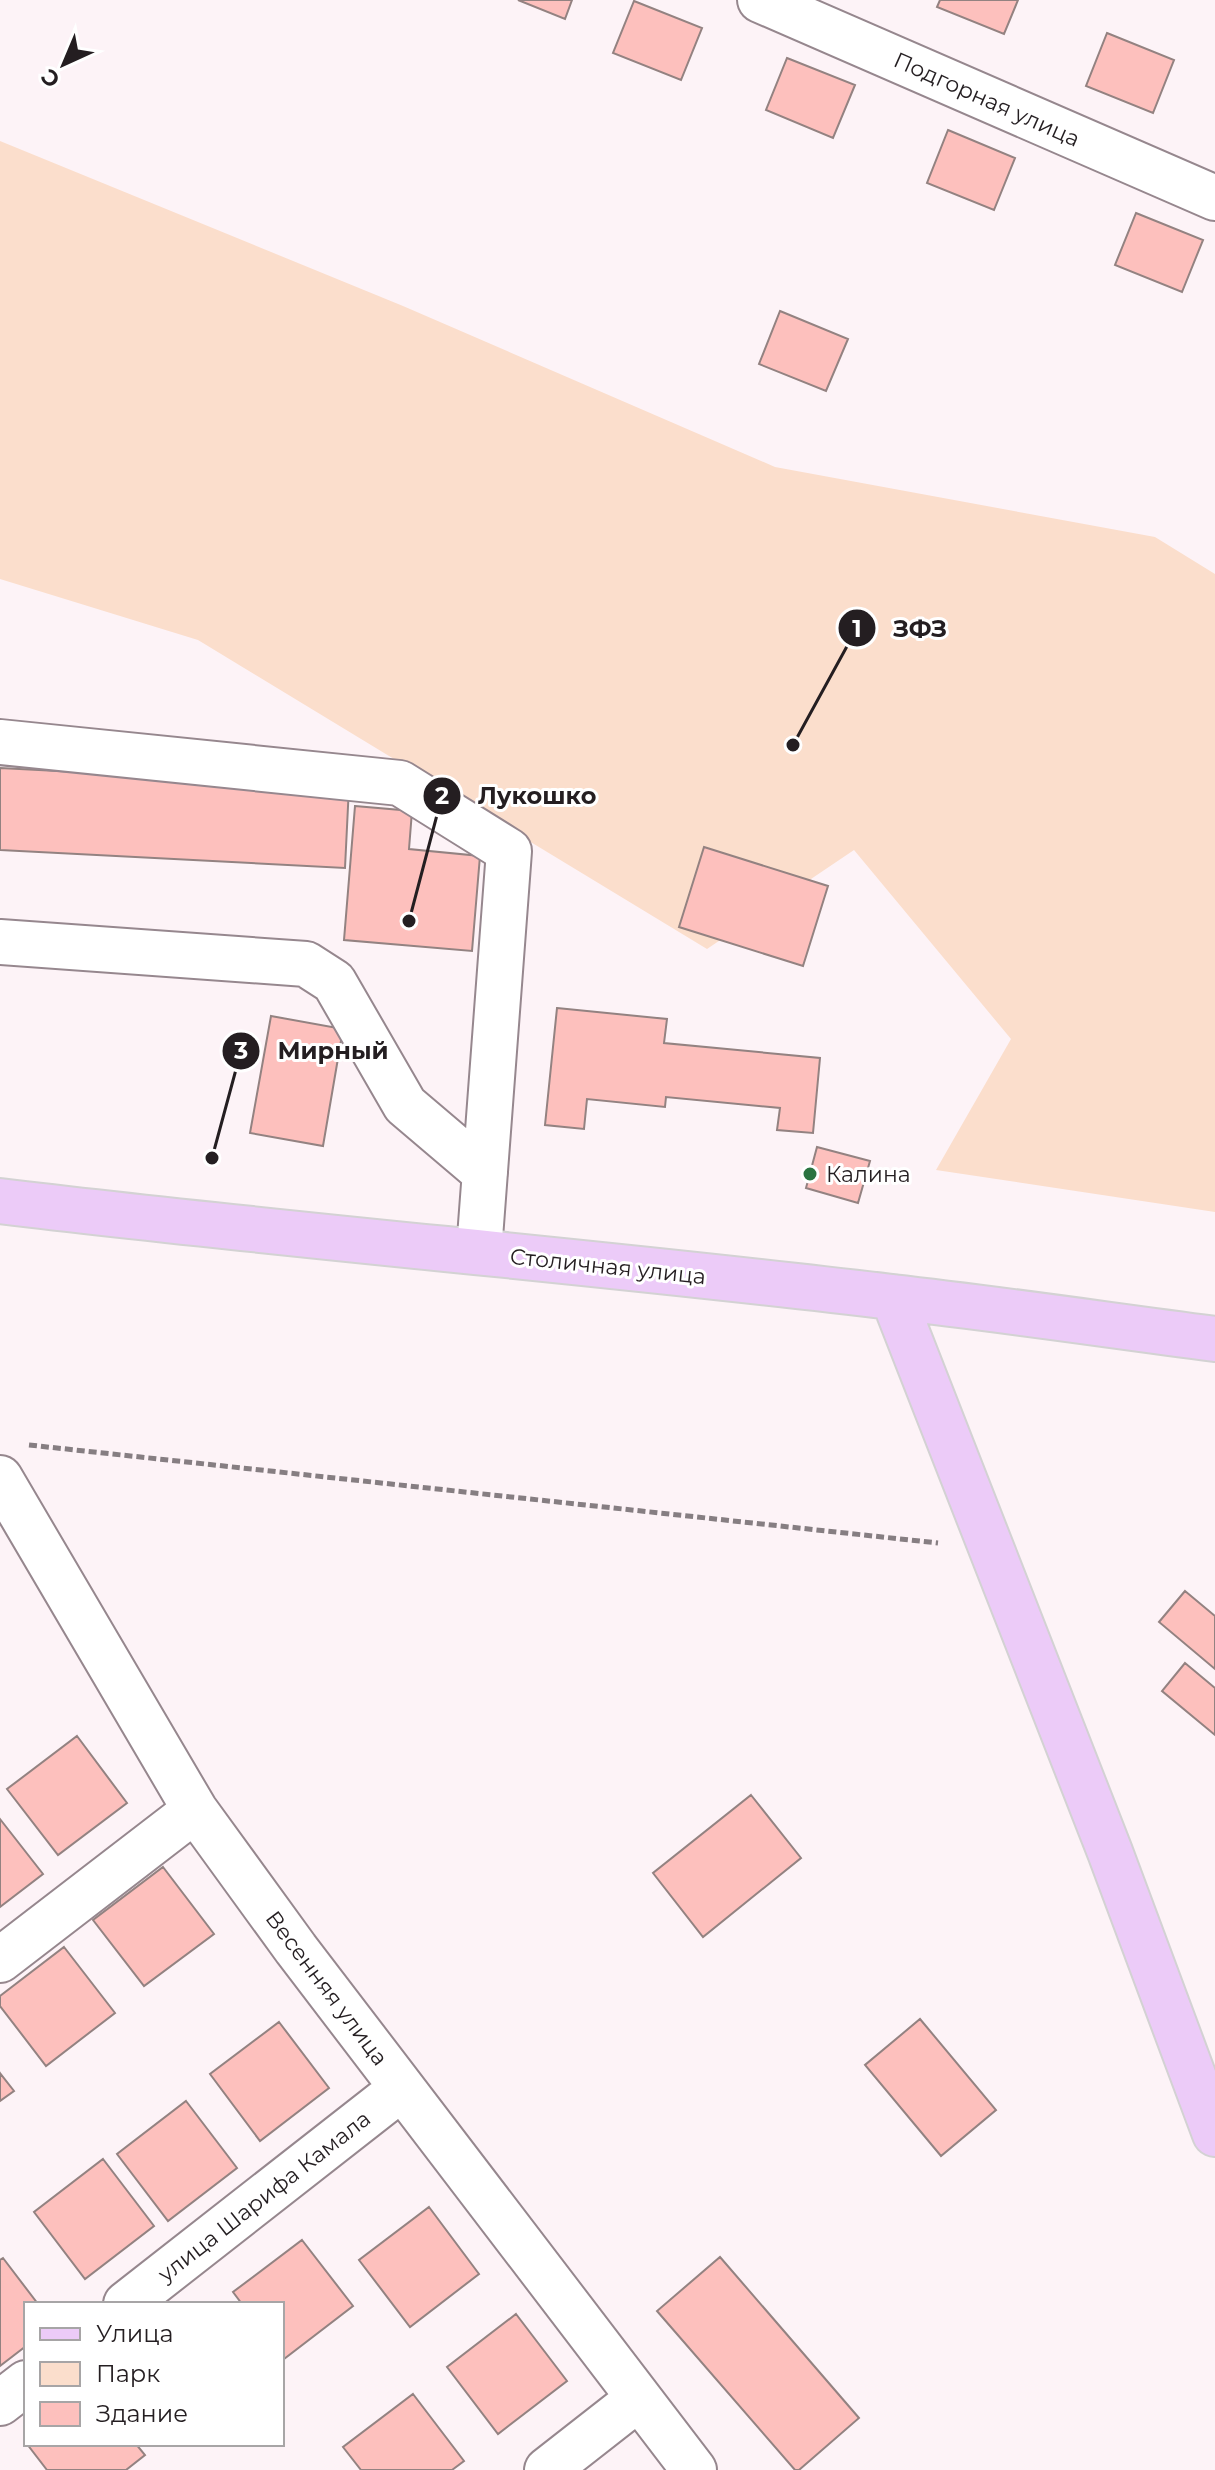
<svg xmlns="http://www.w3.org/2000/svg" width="1215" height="2470" font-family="Montserrat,sans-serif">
  <rect width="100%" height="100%" fill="#fdf3f7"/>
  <path fill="#fbdecc" d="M0,141L403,306L775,467L1155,537L1215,574V1212L936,1170L1011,1039L854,850L707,949L198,640L0,579Z"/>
  <path fill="#fdc0bd" stroke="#938281" stroke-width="2" d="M518,0H572L565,19Z
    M940,0H1018L1004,34L937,7Z
    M634,1L702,28L681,80L613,53Z
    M1107,33L1174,60L1153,113L1086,86Z
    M787,58L855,85L833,138L766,110Z
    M948,130L1015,158L994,210L927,183Z
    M1136,213L1203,240L1182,292L1115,265Z
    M780,311L848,339L826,391L759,364Z
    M0,768L349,786L345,868L0,850Z
    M355,806L412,811L409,849L480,856L472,951L344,940Z
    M704,847L828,886L803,966L679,927Z
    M557,1008L667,1019L664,1043L820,1058L813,1133L777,1130L780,1108L666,1097L665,1107L587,1099L584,1129L545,1125Z
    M271,1016L343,1029L323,1146L250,1133Z
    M817,1147L870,1161L858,1203L806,1188Z
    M1185,1591L1215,1616V1669L1159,1622Z
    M1185,1663L1215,1688V1735L1162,1691Z
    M77,1736L127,1803L58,1855L7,1789Z
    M751,1795L801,1858L703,1937L653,1873Z
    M0,1819L43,1874L0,1907Z
    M163,1867L214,1934L144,1986L93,1920Z
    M64,1947L115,2013L46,2066L0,2006V1996Z
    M920,2019L996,2110L941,2156L865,2065Z
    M279,2022L329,2088L260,2141L210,2074Z
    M0,2073L14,2091L0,2101Z
    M186,2101L237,2168L168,2221L117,2154Z
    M103,2159L154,2226L85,2279L34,2212Z
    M429,2207L479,2274L410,2327L359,2260Z
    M302,2240L353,2306L284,2359L282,2304H242L233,2292Z
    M720,2257L859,2418L799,2470H795L657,2311Z
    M3,2258L38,2304H26V2346L0,2366V2260Z
    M516,2314L567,2381L498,2434L447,2367Z
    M413,2394L464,2461L452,2470H361L343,2447Z
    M27,2444H136L145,2455L126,2470H47Z"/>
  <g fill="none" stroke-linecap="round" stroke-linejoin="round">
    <defs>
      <path id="minor" d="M760,0L1215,198
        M0,742L400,783L509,851L479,1251
        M0,942L306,964L334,982L405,1105L485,1173
        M0,1478L195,1810L296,1949L694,2470
        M0,1960L195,1810
        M126,2304L402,2088
        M0,2403L26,2383
        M547,2470L639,2398"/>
      <path id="major" d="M0,1201C297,1237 595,1261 892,1297C1000,1309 1107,1325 1215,1339
        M893,1297L1110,1852L1215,2134"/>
    </defs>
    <use href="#minor" stroke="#96878e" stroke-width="48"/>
    <use href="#major" stroke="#d3d2d3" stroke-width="48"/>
    <path stroke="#867e82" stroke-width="5" stroke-dasharray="8 4" stroke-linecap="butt" d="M29,1445L938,1543"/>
    <use href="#minor" stroke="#fff" stroke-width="44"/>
    <use href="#major" stroke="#eccbf8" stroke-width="44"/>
  </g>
  <circle fill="#2a7340" stroke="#fff" stroke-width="3" cx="810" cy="1174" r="8"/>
  <g text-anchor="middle" stroke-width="6" stroke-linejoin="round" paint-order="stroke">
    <g font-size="22" fill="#241e21" stroke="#fff">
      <text transform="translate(987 99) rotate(24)" y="8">Подгорная улица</text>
      <text transform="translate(608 1266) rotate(6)" y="8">Столичная улица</text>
      <text transform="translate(327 1988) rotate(53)" y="8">Весенняя улица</text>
      <text transform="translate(264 2196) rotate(-38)" y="8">улица Шарифа Камала</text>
    </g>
    <g font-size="22" fill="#241e21" stroke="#fff" text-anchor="start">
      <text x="826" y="1182">Калина</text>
    </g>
  </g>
  <path fill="none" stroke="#241e21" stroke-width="3" d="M793 745L857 628M409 921L442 796M212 1158L241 1051"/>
  <g fill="#241e21" stroke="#fff" stroke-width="3">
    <circle cx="793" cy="745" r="8"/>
    <circle cx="409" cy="921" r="8"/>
    <circle cx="212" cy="1158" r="8"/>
    <circle cx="857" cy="628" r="20"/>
    <circle cx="442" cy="796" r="20"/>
    <circle cx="241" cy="1051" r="20"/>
  </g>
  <g font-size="24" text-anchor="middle" font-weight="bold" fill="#fff">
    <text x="857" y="637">1</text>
    <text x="442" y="804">2</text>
    <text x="241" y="1059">3</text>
  </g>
  <g font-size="24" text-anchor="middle" font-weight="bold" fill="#241e21" stroke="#fff" stroke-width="6" stroke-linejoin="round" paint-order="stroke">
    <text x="920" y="637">ЗФЗ</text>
    <text x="537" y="804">Лукошко</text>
    <text x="333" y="1059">Мирный</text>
  </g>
  <rect x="24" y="2302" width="260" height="144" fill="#ffffff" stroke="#a7a5a6" stroke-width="2"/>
  <rect x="40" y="2328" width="40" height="12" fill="#eccbf8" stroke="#a7a5a6" stroke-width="2"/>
  <text x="96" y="2342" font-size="24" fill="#241e21">Улица</text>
  <rect x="40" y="2362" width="40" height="24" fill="#fbdecc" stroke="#a7a5a6" stroke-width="2"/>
  <text x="96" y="2382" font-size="24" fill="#241e21">Парк</text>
  <rect x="40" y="2402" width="40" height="24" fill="#fdc0bd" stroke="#a7a5a6" stroke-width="2"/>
  <text x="96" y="2422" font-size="24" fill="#241e21">Здание</text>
  <g transform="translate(64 64) rotate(224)" stroke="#ffffff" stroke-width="6" paint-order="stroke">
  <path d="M0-6L14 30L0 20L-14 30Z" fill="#241e21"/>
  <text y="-12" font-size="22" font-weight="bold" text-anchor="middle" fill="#241e21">С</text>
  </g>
</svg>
